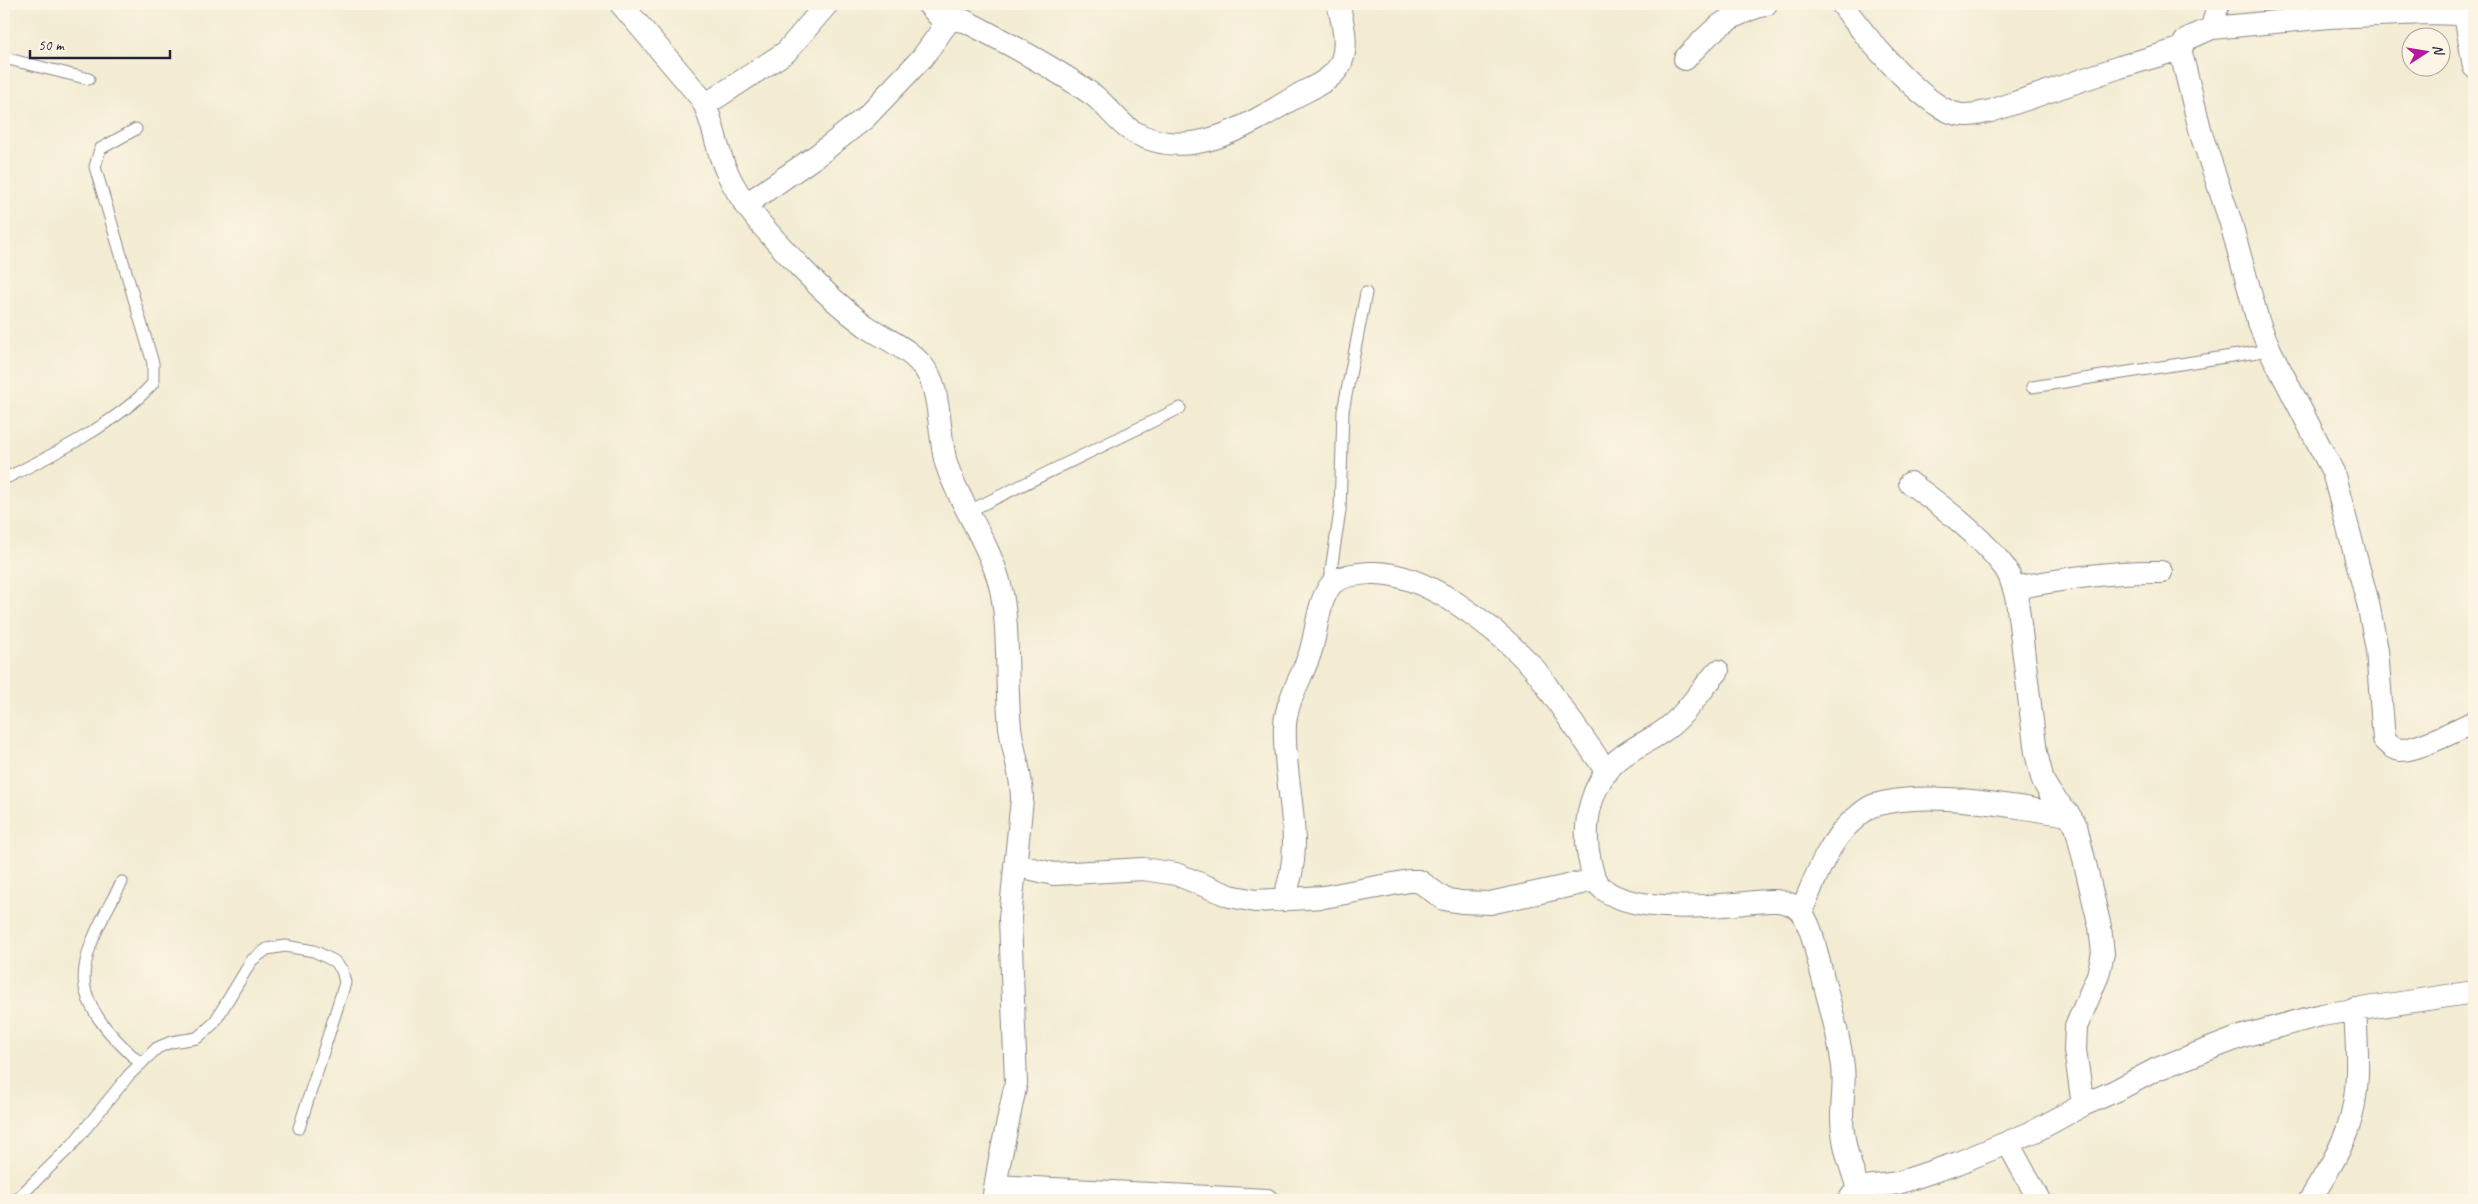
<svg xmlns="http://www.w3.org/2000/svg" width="2478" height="1204" font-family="Caveat,sans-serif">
  <rect width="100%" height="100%" fill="#fcf5e5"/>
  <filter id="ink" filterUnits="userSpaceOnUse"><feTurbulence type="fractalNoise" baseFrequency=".02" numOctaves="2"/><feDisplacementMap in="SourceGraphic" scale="10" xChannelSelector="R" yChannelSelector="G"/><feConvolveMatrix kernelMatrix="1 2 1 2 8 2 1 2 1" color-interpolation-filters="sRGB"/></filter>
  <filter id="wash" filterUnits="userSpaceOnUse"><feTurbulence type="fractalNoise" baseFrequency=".0096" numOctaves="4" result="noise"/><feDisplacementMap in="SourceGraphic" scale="20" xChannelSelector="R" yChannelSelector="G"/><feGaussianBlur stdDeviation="1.12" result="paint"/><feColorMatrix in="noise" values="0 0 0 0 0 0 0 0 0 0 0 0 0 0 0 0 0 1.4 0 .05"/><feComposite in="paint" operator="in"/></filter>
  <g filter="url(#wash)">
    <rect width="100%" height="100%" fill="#f3ecd3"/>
  </g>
  <g filter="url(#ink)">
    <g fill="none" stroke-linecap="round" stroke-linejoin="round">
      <defs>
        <path id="lane" d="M4,58L89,79
          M2032,387L2270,350
          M4,479C49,457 121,421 153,383V363L95,167L100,149L136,129
          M969,511L1180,408
          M1331,584V570L1340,511L1343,411L1366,293
          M122,882C107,910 76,959 86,992C94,1021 120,1044 141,1064
          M16,1200L72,1145L129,1075L157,1048L171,1042L197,1038L214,1023L252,960L267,949L285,946L314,951L334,961L342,970L345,983L299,1128"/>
        <path id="street" d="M621,4L701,98C714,120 715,147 726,170C743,209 774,239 802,269C822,290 843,309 866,326C887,340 913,350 927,372C940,391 939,437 946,463C958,501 986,538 998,578C1011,619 1005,682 1010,727C1013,752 1022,774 1022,799L1010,918L1016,1083L999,1164L993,1200
          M928,4L945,23
          M1842,4C1862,33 1923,107 1957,114C1968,117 1980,113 1991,111L2120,67L2180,49L2202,137L2230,220L2258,321L2270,350L2333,472L2368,603L2377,650L2384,740C2389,745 2393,749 2401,750C2419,750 2456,730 2474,722
          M2426,13L2459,14L2466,20L2474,67
          M2212,28L2329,17L2426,13V4
          M2180,49L2187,39L2212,28L2218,4
          M1685,59C1714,28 1724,17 1766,4
          M705,105L786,52L827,4
          M745,205L819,154L865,118L922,58L950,19L965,21C1008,43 1053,67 1093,95C1107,105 1117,122 1132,131C1190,165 1250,124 1300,94C1310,89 1324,83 1332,75C1352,57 1344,26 1338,4
          M1910,483C1941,505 1982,537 2005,568C2012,578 2014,589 2017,600L2036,753L2043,781L2050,793L2069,815L2076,826L2100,927L2103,953L2098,975L2076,1027L2075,1050L2083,1105
          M2014,588C2065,579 2110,571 2161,572
          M1718,671C1701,689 1689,711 1670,726C1656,738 1639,744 1624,755C1591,778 1581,823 1590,862C1591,867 1593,875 1595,880C1616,914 1701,907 1735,904C1754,903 1786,894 1801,912C1812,926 1815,949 1820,966C1828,999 1839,1033 1843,1067C1845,1083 1842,1101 1842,1117C1842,1142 1850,1165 1858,1188
          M1015,865L1054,874L1143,869L1176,874L1230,896L1255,901L1324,897L1409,881H1419L1444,899L1461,902L1490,903L1595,880
          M1283,900C1308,841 1282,785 1285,724C1287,698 1304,674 1311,650C1317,630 1318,601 1331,585C1339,575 1358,574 1370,573C1424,570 1494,627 1530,664C1540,674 1547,687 1555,698C1572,723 1590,747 1607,772
          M1801,912C1814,882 1826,845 1851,822C1857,817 1865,809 1872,806C1926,788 2013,807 2069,815
          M2008,1143L2039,1200
          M997,1186L1267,1200
          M1849,1200L1858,1188L1898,1183L1958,1163L2035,1131L2083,1105L2115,1091L2157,1069L2243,1036L2321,1015L2474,992
          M2310,1200C2324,1177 2339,1154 2348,1128C2361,1090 2357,1049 2355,1009"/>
      </defs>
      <use href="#lane" stroke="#8a8787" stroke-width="13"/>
      <use href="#street" stroke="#8a8787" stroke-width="24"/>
      <use href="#lane" stroke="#fff" stroke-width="11"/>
      <use href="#street" stroke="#fff" stroke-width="22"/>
    </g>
  </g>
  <rect width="2478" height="1204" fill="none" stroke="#fcf5e5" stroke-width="20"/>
  <g transform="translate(2426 52) rotate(78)"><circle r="24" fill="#fcf5e5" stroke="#a5a1a1"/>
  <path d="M0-4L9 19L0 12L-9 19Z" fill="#b5179e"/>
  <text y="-8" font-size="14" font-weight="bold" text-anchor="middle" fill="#22223b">N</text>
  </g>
  <path d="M30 50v8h140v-8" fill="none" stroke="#22223b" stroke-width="2.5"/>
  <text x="38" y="50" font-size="15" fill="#22223b" stroke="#fcf5e5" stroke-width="4" paint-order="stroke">50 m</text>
</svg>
